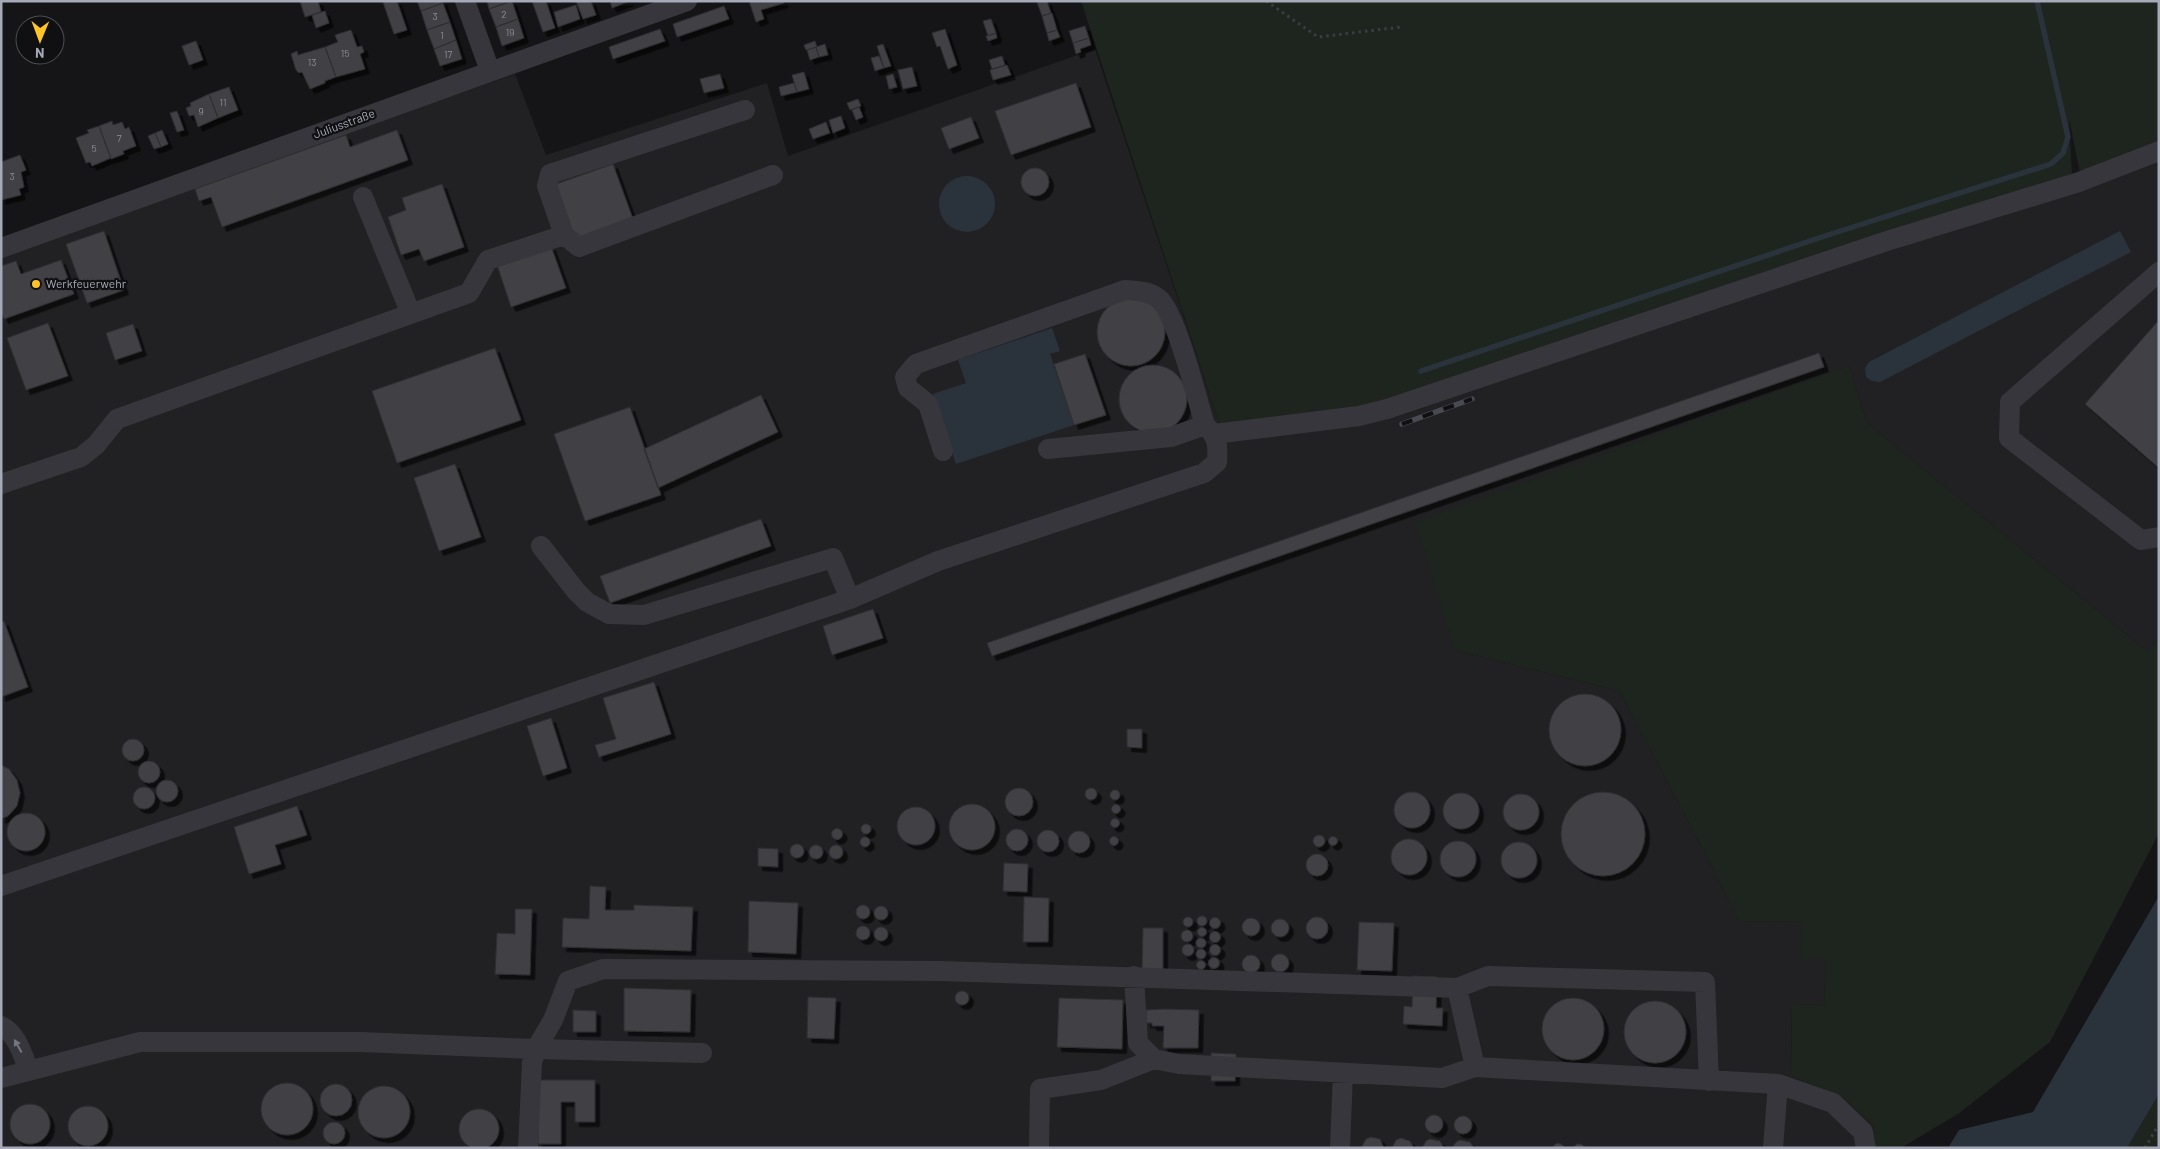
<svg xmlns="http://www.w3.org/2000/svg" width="2160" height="1149" font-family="Barlow,sans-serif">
  <defs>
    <filter id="shadow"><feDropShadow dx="4.5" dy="4.5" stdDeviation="0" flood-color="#0009"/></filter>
  </defs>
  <rect width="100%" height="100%" fill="#151517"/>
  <path fill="#212124" d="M1095,49L1220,426L2080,173L2159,140V639L2147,651L1867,423L1849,366L1455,650L1620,691L1740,921L1803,922L1826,959L1824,1005L1792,1004L1791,1076L1845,1099L1873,1125L1875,1148H1V253L515,74L546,155L767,83L788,156Z"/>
  <path fill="#1d251e" d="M1081,1H2159V140L2080,173L2069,119L2072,175L1371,408L1220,426Z
    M1849,366L1867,423L2147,651L2159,639V833L2050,1042L1958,1114L1901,1148H1875L1873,1125L1845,1099L1791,1076L1792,1004L1824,1005L1826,959H1800L1803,922L1740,921L1620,691L1455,650L1416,522Z
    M2159,1094V1148H2127Z"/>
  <path fill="#2a333c" d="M939 204a28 28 0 1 1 56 0a28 28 0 1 1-56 0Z
    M2120,231L2131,252L1880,382L1872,381L1866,377L1865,368L1869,362Z
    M1052,328L1060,351L1050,354L1074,425L956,464L933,394L966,383L958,360Z
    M2159,896V1094L2127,1148H1948L1959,1130L2033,1112Z"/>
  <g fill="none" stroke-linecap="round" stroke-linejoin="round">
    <path stroke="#2a333c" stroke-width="5.5" d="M1421,371L1828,235L2051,164L2063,153L2068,137L2037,1"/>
  </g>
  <path fill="#3f3f44" stroke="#2f2f33" filter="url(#shadow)" d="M300,1H318L321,12L305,17Z
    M387,1H397L407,30L394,34L383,2Z
    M417,1H443V3L421,11Z
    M487,1H511L489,9Z
    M512,1L518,19L496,27L489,9Z
    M532,1H546L555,28L543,32Z
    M576,1H591L596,15L583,19Z
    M610,1H630L612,8Z
    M749,1H783L784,3L761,10L764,19L756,22Z
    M1047,1L1051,13L1042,16L1037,2Z
    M443,3L450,22L427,30L421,11Z
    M576,5L580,19L558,27L554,12Z
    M724,6L729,19L677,37L673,24Z
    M325,11L329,23L316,28L312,15Z
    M1052,13L1057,30L1047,33L1042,16Z
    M518,19L524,38L502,46L496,27Z
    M991,19L996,33L988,36L983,21Z
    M450,22L456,40L434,49L427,30Z
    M1085,26L1089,38L1073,43L1069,31Z
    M660,29L665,41L613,59L609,47Z
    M945,29L957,65L948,69L940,46L937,47L932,33Z
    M351,30L357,47L362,46L364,52L360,54L365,69L336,77L325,47L338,42L335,35Z
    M1057,30L1060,37L1049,41L1047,33Z
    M996,33L997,38L988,41L986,36Z
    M1089,38L1091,45L1080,49L1081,52L1076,54L1073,43Z
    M456,40L462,59L440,66L434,49Z
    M196,41L203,60L189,65L182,46Z
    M815,41L817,47L806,50L804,45Z
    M825,44L828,55L819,57L816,47Z
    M883,44L891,66L884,68L877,46Z
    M325,47L336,77L325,81V83L310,89L302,72L299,73L296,70L291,54L297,51L298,55Z
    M816,47L819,57L810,60L807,50Z
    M879,56L884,68L875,71L871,58Z
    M1002,56L1005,65L992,69L989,60Z
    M1007,65L1011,75L993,80L990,70Z
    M912,67L917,86L903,89L898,70Z
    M804,72L809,89L797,92L792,75Z
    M720,74L724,88L704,93L700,79Z
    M893,74L897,87L889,89L886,76Z
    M794,83L797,92L781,96L779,87Z
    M1076,83L1091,127L1011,155L995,111Z
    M229,87L238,110L218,118L209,94Z
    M209,94L218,118L198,127L194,115L189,116L186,108L191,106L190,103Z
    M858,99L861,106L850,110L847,103Z
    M859,107L863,117L856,120L852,110Z
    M177,111L184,130L177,132L170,113Z
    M841,116L845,128L833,133L829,120Z
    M971,117L979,138L949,149L941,128Z
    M112,121L113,125L122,122L125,129L129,127L136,146L123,151L124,154L111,159L99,126Z
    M826,122L830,133L813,139L809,129Z
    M99,126L111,158L92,166L90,162L86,163L76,138L89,133L87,130Z
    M162,130L168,144L161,147L155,133Z
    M397,130L408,160L222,227L211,197L199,201L195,189L346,135L350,147Z
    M155,133L161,147L154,149L148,136Z
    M20,155L26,170L21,172L24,187L19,189L21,195L1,200V162Z
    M613,164L633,219L575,239L556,184Z
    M1021 182a14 14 0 1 1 28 0a14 14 0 1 1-28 0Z
    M442,184L464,247L424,261L419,249L401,255L388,217L406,210L402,198Z
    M104,231L124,290L87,303L66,244Z
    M551,246L566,288L511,307L497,265Z
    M61,260L74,294L4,319L1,312V266L16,261L21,274Z
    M1097 332a34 34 0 1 1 68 0a34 34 0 1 1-68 0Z
    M2159,320V468L2085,404Z
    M48,323L68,376L26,390L7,338Z
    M133,324L142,351L115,360L106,333Z
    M495,348L521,420L397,463L372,391Z
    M1819,353L1824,367L992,656L987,643Z
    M1085,354L1106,415L1074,425L1054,364Z
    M1119 399a34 34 0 1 1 68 0a34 34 0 1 1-68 0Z
    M761,395L778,432L658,488L644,449Z
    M630,407L661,495L585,521L554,434Z
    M455,464L481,537L439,551L414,478Z
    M761,519L771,546L610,603L600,576Z
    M873,609L883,638L832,655L823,626Z
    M4,621L28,687L1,697V622Z
    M654,682L671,734L599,757L595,745L616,739L603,698Z
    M1549 730a36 36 0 1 1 72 0a36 36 0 1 1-72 0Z
    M551,718L567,768L543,776L527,726Z
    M1127,729H1142V748L1127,747Z
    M122 750a11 11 0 1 1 22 0a11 11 0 1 1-22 0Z
    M138 772a11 11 0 1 1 22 0a11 11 0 1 1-22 0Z
    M1,765L9,769L17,780L20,793L17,806L8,816L1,819Z
    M156 791a11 11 0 1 1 22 0a11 11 0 1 1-22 0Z
    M133 798a11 11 0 1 1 22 0a11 11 0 1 1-22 0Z
    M1005 802a14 14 0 1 1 28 0a14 14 0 1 1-28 0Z
    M1085 794a6 6 0 1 1 12 0a6 6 0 1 1-12 0Z
    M1110 795a5 5 0 1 1 10 0a5 5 0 1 1-10 0Z
    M1561 834a42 42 0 1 1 84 0a42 42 0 1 1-84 0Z
    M1394 810a18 18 0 1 1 36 0a18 18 0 1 1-36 0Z
    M1443 811a18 18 0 1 1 36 0a18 18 0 1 1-36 0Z
    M1503 812a18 18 0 1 1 36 0a18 18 0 1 1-36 0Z
    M949 827a23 23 0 1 1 46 0a23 23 0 1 1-46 0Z
    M1111.5 809a4.5 4.5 0 1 1 9 0a4.5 4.5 0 1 1-9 0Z
    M297,806L307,835L275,845L281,864L249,874L234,827Z
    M897 826a19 19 0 1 1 38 0a19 19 0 1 1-38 0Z
    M7 832a19 19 0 1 1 38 0a19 19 0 1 1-38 0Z
    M1110.5 823a4.5 4.5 0 1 1 9 0a4.5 4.5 0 1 1-9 0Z
    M861 829a5 5 0 1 1 10 0a5 5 0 1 1-10 0Z
    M831.5 834a5.5 5.5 0 1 1 11 0a5.5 5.5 0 1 1-11 0Z
    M1006 840a11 11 0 1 1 22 0a11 11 0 1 1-22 0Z
    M1037 841a11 11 0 1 1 22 0a11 11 0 1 1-22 0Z
    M1068 842a11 11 0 1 1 22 0a11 11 0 1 1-22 0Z
    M1313 841a6 6 0 1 1 12 0a6 6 0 1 1-12 0Z
    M1109.5 841a4.5 4.5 0 1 1 9 0a4.5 4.5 0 1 1-9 0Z
    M1328.5 841a4.5 4.5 0 1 1 9 0a4.5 4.5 0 1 1-9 0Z
    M860 842a5 5 0 1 1 10 0a5 5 0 1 1-10 0Z
    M1391 857a18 18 0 1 1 36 0a18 18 0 1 1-36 0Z
    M1440 859a18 18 0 1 1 36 0a18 18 0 1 1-36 0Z
    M1501 860a18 18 0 1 1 36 0a18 18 0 1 1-36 0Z
    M790 851a7 7 0 1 1 14 0a7 7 0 1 1-14 0Z
    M829 852a7 7 0 1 1 14 0a7 7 0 1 1-14 0Z
    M809 852a7 7 0 1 1 14 0a7 7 0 1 1-14 0Z
    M758,848L778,849V867L758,866Z
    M1306 865a11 11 0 1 1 22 0a11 11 0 1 1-22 0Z
    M1004,863L1028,864L1027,892L1003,891Z
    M590,886L606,887L605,910H634V905L693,907L691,951L562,947L563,918L589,919Z
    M1024,897L1049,898L1048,942H1023Z
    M749,901L798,903L796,954L748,952Z
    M856 912a7 7 0 1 1 14 0a7 7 0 1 1-14 0Z
    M874 913a7 7 0 1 1 14 0a7 7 0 1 1-14 0Z
    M515,909H532L530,975L495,974L497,933L515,934Z
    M1197 921a5 5 0 1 1 10 0a5 5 0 1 1-10 0Z
    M1183 922a5 5 0 1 1 10 0a5 5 0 1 1-10 0Z
    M1209.5 923a5.5 5.5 0 1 1 11 0a5.5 5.5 0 1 1-11 0Z
    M1306 928a11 11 0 1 1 22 0a11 11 0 1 1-22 0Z
    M1242 927a9 9 0 1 1 18 0a9 9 0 1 1-18 0Z
    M1271 928a9 9 0 1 1 18 0a9 9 0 1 1-18 0Z
    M1359,922L1394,923L1392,971L1357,970Z
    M856 933a7 7 0 1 1 14 0a7 7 0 1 1-14 0Z
    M1197.5 932a4.5 4.5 0 1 1 9 0a4.5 4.5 0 1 1-9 0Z
    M874 934a7 7 0 1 1 14 0a7 7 0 1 1-14 0Z
    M1143,928H1163V972H1142Z
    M1181 936a6 6 0 1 1 12 0a6 6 0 1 1-12 0Z
    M1209.5 937a5.5 5.5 0 1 1 11 0a5.5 5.5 0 1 1-11 0Z
    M1196 943a5 5 0 1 1 10 0a5 5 0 1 1-10 0Z
    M1182 950a6 6 0 1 1 12 0a6 6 0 1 1-12 0Z
    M1209.5 950a5.5 5.5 0 1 1 11 0a5.5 5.5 0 1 1-11 0Z
    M1196 954a5 5 0 1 1 10 0a5 5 0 1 1-10 0Z
    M1271 963a9 9 0 1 1 18 0a9 9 0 1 1-18 0Z
    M1242 964a9 9 0 1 1 18 0a9 9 0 1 1-18 0Z
    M1208.5 963a5.5 5.5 0 1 1 11 0a5.5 5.5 0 1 1-11 0Z
    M1196.5 965a4.5 4.5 0 1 1 9 0a4.5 4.5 0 1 1-9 0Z
    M1413,976L1437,977L1436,1008H1443L1442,1026L1403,1024L1404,1006L1412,1007Z
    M624,988L691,990L690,1032L624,1031Z
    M955 998a7 7 0 1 1 14 0a7 7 0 1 1-14 0Z
    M808,997L836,998L834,1039L807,1038Z
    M1059,998L1123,1000L1122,1049L1057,1047Z
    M1542 1029a31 31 0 1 1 62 0a31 31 0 1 1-62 0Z
    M1624 1032a31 31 0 1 1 62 0a31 31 0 1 1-62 0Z
    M1164,1009L1199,1010L1198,1048H1163L1164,1026H1152V1023H1146V1010Z
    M573,1010L596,1011V1032H573Z
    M1211,1053L1236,1054L1235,1081H1211Z
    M538,1080H595V1122H575V1102H561V1144H538Z
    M261 1109a26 26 0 1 1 52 0a26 26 0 1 1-52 0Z
    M320 1100a16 16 0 1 1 32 0a16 16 0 1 1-32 0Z
    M358 1112a26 26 0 1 1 52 0a26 26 0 1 1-52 0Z
    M10 1124a20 20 0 1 1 40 0a20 20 0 1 1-40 0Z
    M68 1126a20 20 0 1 1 40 0a20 20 0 1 1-40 0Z
    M459 1129a20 20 0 1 1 40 0a20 20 0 1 1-40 0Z
    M1425 1124a9 9 0 1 1 18 0a9 9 0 1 1-18 0Z
    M1454 1125a9 9 0 1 1 18 0a9 9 0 1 1-18 0Z
    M323 1133a11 11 0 1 1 22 0a11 11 0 1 1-22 0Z
    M1371,1137L1380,1139L1384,1148H1361L1366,1139Z
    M1401,1138L1410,1141L1414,1148H1392L1396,1140Z
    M1430,1139L1440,1141L1444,1148H1422L1426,1141Z
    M1460,1140L1470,1142L1474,1148H1452L1456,1142Z
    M1557,1143L1561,1144L1566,1148H1551Z
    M1577,1144H1581L1586,1148H1572Z"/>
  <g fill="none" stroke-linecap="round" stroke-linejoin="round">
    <path stroke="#3c3d43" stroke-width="3" stroke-dasharray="2.5 4" stroke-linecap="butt" d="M1266,1L1318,37L1401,27
      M2145,1148L2159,1124"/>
    <path stroke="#36363c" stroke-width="20" d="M465,1L490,71
      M745,110L550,174L547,186L564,235L579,247L773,175
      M363,197L411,314
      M1,248L687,1
      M2159,272L2010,402L2009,438L2141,540L2159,537
      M1214,434L1359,416L1387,409L1887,241L2079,182L2159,151
      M1048,449L1171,437L1205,425
      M1,484L81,457L96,445L117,419L469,293L488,260L564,235
      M541,546L576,591L587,602L609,614L644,615L833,558L850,599
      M1,886L850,599L938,561L1204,473L1217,462C1218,445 1218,437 1205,425C1197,400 1176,311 1158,298C1148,291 1137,291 1125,290L916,364L905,377L908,388L928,404L943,451
      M1134,976L1138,1043L1154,1059L1179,1064L1442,1078L1475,1067
      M1457,988L1475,1067L1778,1084L1833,1103L1863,1132L1866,1148
      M1,1026C17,1033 23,1056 29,1071
      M1,1078L140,1042H360L536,1049L553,1020L568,981L603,969L941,971L1457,988L1488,976L1705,982L1709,1081
      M528,1148L532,1063L536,1049L702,1053
      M1039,1148L1040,1089L1101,1080L1154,1059
      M1340,1148L1343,1073
      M1773,1148L1778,1084"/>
    <defs>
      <path id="rail" d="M1402,424L1472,399"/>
    </defs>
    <use href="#rail" stroke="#484a51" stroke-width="5.5"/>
    <use href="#rail" stroke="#101012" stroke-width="4" stroke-dasharray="11" stroke-linecap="butt"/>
  </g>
  <defs><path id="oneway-solid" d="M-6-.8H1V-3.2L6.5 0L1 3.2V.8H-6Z" transform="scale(1.25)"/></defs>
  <use fill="#747680" href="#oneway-solid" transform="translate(18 1046) rotate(-119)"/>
  <circle fill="#fec326" stroke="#101012" stroke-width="2" cx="36" cy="284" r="5"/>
  <g text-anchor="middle" stroke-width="4.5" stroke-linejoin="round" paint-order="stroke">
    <g font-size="10" fill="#8c8f9b">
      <text x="504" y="18">2</text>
      <text x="435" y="20">3</text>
      <text x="510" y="36">19</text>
      <text x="442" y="39">1</text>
      <text x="345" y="57">15</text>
      <text x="448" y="58">17</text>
      <text x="312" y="66">13</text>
      <text x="223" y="106">11</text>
      <text x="201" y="115">9</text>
      <text x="119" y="142">7</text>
      <text x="94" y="152">5</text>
      <text x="12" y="180">3</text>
    </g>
    <g font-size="12" fill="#a6aab8" stroke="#101012">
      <text transform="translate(344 124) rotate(-20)" y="4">Juliusstraße</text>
    </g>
    <g font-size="12" fill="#a6aab8" stroke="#101012" text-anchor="start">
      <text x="46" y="288">Werkfeuerwehr</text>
    </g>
  </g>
  <rect width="2160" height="1149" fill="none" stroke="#a6aab8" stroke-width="5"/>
  <g transform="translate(40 40) rotate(181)"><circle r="24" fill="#101012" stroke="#4c4e54"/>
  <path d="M0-4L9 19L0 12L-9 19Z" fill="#fec326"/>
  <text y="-8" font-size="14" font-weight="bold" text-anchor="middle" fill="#a6aab8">N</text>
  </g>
</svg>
